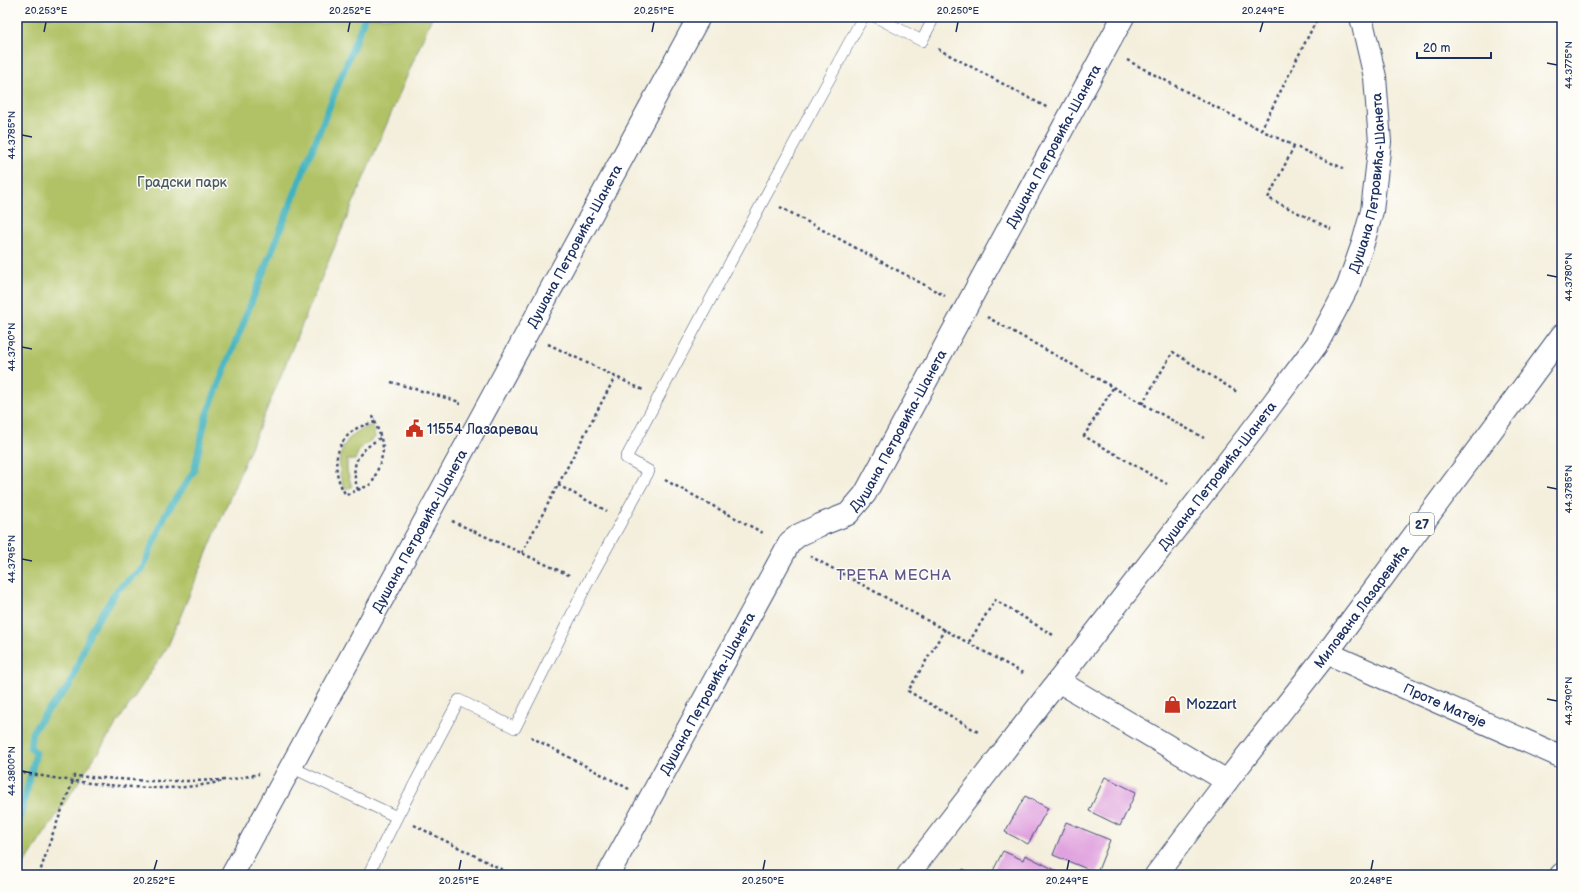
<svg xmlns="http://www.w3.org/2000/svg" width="1579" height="892" font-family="'Balsamiq Sans',sans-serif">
  <rect width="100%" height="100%" fill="#fdfcf7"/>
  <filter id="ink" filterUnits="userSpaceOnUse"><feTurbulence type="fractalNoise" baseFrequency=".025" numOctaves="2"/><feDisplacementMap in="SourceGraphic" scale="8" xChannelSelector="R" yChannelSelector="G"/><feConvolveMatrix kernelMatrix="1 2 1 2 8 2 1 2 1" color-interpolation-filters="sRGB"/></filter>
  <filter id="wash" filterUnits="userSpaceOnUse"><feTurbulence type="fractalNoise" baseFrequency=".012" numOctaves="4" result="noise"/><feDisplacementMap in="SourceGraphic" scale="16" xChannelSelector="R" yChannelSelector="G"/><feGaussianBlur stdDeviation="0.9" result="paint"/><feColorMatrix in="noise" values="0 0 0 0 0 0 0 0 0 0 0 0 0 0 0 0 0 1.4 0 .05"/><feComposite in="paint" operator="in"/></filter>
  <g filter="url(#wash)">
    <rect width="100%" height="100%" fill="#f4efdd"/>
    <path fill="#b1c266" stroke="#667862" d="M17,17H432L329,260L168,646L17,875Z
      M373,425L375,438C365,443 358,449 355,460H347V471L352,487L344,489C333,461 341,433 373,425Z"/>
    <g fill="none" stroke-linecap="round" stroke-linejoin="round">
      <path stroke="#43b3bd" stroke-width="7" d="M17,829L36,753L30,747L32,732L45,714L70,685L91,630L118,589L143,568L165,515L194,471L206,416L365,17"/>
    </g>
    <g id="blocks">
      <path fill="#e0a2df" d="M1105,777L1136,792L1120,826L1089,811Z
        M1025,796L1048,808L1028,844L1005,832Z
        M1066,822L1110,840L1097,873L1053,855Z
        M1003,851L1023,860L1025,855L1065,875H991Z
        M963,869L975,875H960Z
        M951,871L958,875H949Z"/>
    </g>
  </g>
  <g filter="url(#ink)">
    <use href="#blocks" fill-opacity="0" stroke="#3c4c71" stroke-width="1"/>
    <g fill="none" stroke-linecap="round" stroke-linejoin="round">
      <defs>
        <path id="service" d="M876,17L922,41L934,17
          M291,767L397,817L368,875
          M397,817L459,700L515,728L587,584L649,471L626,458L764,199L863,17"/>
        <g id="minor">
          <path id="s1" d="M1327,653L1562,757"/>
          <path d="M1058,681L1227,781"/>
          <path id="s2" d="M232,875L699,17"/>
          <path id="s3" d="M608,875L790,542L799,535L820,525L848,514L865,494L1123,17"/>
          <path id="s4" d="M908,875L1267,411L1317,344L1335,311L1348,286L1363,243L1372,211L1380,142L1375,77L1361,17"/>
          <path d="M1561,875L1562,874"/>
        </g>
        <g id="primary">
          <path id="s5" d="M1156,875L1227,781L1327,653L1562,335"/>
        </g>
      </defs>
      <use href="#service" stroke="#3c4c71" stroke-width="12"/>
      <use href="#minor" stroke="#3c4c71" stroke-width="24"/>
      <use href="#primary" stroke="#3c4c71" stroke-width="24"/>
      <path stroke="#3c4c71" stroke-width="2.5" stroke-dasharray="3 3" stroke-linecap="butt" d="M938,49L1048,108
        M1127,60C1198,98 1269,136 1343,168
        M1261,130L1318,17
        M1294,147L1268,198L1331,229
        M780,207L945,296
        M987,317L1204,438
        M548,344L643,390
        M391,382L460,402L459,405
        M1113,388L1084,436L1167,484
        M1142,404L1173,352L1237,392
        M373,416C375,422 384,444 383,450C382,461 376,473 372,484L346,495C332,474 332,446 354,430C360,426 368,424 375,422
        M665,480L765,534
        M558,485L607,511
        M358,490C349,463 358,452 380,438
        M452,521L571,576
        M522,553L615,377
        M810,556L1023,673
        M945,629L908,691L978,732
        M969,642L995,600L1053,635
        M531,737L629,789
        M17,772L73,781L74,776L148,781H185L229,780L259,774
        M414,825L513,875
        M39,875L53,833L73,781C122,787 174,793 223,781"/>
      <use href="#service" stroke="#fff" stroke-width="11"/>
      <use href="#minor" stroke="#fff" stroke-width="22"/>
      <use href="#primary" stroke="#fff" stroke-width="22"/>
    </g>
  </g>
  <path fill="none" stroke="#1b2f5e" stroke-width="1.5" d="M44,32L46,22M348,32L350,22M652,32L654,22M956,32L958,22M1260,32L1263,22M1547,63L1557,65M22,135L32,137M1547,275L1557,277M22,347L32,349M1547,487L1557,489M22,559L32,561M1547,699L1557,701M22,771L32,773M154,870L157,860M459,870L461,860M763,870L765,860M1067,870L1069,860M1371,870L1373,860"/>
  <defs>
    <symbol id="civic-bare" viewBox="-9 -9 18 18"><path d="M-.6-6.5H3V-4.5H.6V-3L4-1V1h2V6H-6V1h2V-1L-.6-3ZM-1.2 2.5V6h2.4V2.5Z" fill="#c8321e" stroke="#fdfcf7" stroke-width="2.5" paint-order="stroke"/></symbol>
    <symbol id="shop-bare" viewBox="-9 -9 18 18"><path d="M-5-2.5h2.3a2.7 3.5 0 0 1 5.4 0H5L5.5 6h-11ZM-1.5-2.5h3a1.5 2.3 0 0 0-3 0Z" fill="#c8321e" stroke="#fdfcf7" stroke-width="2.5" paint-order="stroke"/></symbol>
  </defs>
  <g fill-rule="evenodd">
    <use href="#civic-bare" x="402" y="416" width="25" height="25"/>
    <use href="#shop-bare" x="1160" y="692" width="25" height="25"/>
  </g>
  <g text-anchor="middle" stroke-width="3" stroke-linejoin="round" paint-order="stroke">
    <rect fill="#fdfcf7" stroke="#5f6c8c" stroke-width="1" x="1410" y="513" width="24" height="22" rx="3"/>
    <g font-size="13" font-weight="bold" fill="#1b2f5e">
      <text x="1422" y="529">27</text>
    </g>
    <g font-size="14" fill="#1b2f5e" stroke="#fdfcf7">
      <text dy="5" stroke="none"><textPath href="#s3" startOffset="866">Душана Петровића-Шанета</textPath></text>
      <text dy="5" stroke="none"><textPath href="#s4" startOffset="842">Душана Петровића-Шанета</textPath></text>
      <text dy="5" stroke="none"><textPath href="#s2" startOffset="716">Душана Петровића-Шанета</textPath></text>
      <text dy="5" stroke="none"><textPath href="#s3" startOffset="542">Душана Петровића-Шанета</textPath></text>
      <text dy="5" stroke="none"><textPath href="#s4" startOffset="505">Душана Петровића-Шанета</textPath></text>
      <text dy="5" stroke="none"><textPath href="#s2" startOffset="392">Душана Петровића-Шанета</textPath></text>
      <text dy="5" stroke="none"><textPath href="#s5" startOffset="338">Милована Лазаревића</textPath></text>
      <text dy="5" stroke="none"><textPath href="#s3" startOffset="207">Душана Петровића-Шанета</textPath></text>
      <text dy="5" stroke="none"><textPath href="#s1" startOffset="129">Проте Матеје</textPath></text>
    </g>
    <g font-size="14" fill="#485b60" stroke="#fdfcf7">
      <text x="182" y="187">Градски парк</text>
    </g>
    <g font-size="14" fill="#1b2f5e" stroke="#fdfcf7" text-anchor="start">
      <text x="427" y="434">11554 Лазаревац</text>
      <text x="1186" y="709">Mozzart</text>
    </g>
    <g font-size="15" letter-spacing="1" fill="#60578b" stroke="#fdfcf7">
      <text x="894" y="580">ТРЕЋА МЕСНА</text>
    </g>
  </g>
  <rect width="1579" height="892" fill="none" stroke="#fdfcf7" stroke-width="44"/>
  <path d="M1417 52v6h74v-6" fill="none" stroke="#1b2f5e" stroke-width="2"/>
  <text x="1423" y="52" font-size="12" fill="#1b2f5e" stroke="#fdfcf7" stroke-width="3" paint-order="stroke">20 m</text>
  <rect x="22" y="22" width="1535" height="848" fill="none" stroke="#1b2f5e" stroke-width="1.5"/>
  <g font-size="10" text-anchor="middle" fill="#1b2f5e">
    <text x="46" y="14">20.253°E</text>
    <text x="350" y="14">20.252°E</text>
    <text x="654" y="14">20.251°E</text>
    <text x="958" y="14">20.250°E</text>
    <text x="1263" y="14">20.249°E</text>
    <text transform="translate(1568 65) rotate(-90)" y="4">44.3775°N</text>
    <text transform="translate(11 135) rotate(-90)" y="4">44.3785°N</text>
    <text transform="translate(1568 277) rotate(-90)" y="4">44.3780°N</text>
    <text transform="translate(11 347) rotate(-90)" y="4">44.3790°N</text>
    <text transform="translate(1568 489) rotate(-90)" y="4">44.3785°N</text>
    <text transform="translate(11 559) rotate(-90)" y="4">44.3795°N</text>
    <text transform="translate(1568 701) rotate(-90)" y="4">44.3790°N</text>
    <text transform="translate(11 771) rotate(-90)" y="4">44.3800°N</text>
    <text x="154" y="884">20.252°E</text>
    <text x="459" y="884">20.251°E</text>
    <text x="763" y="884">20.250°E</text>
    <text x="1067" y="884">20.249°E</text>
    <text x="1371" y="884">20.248°E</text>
  </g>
</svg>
